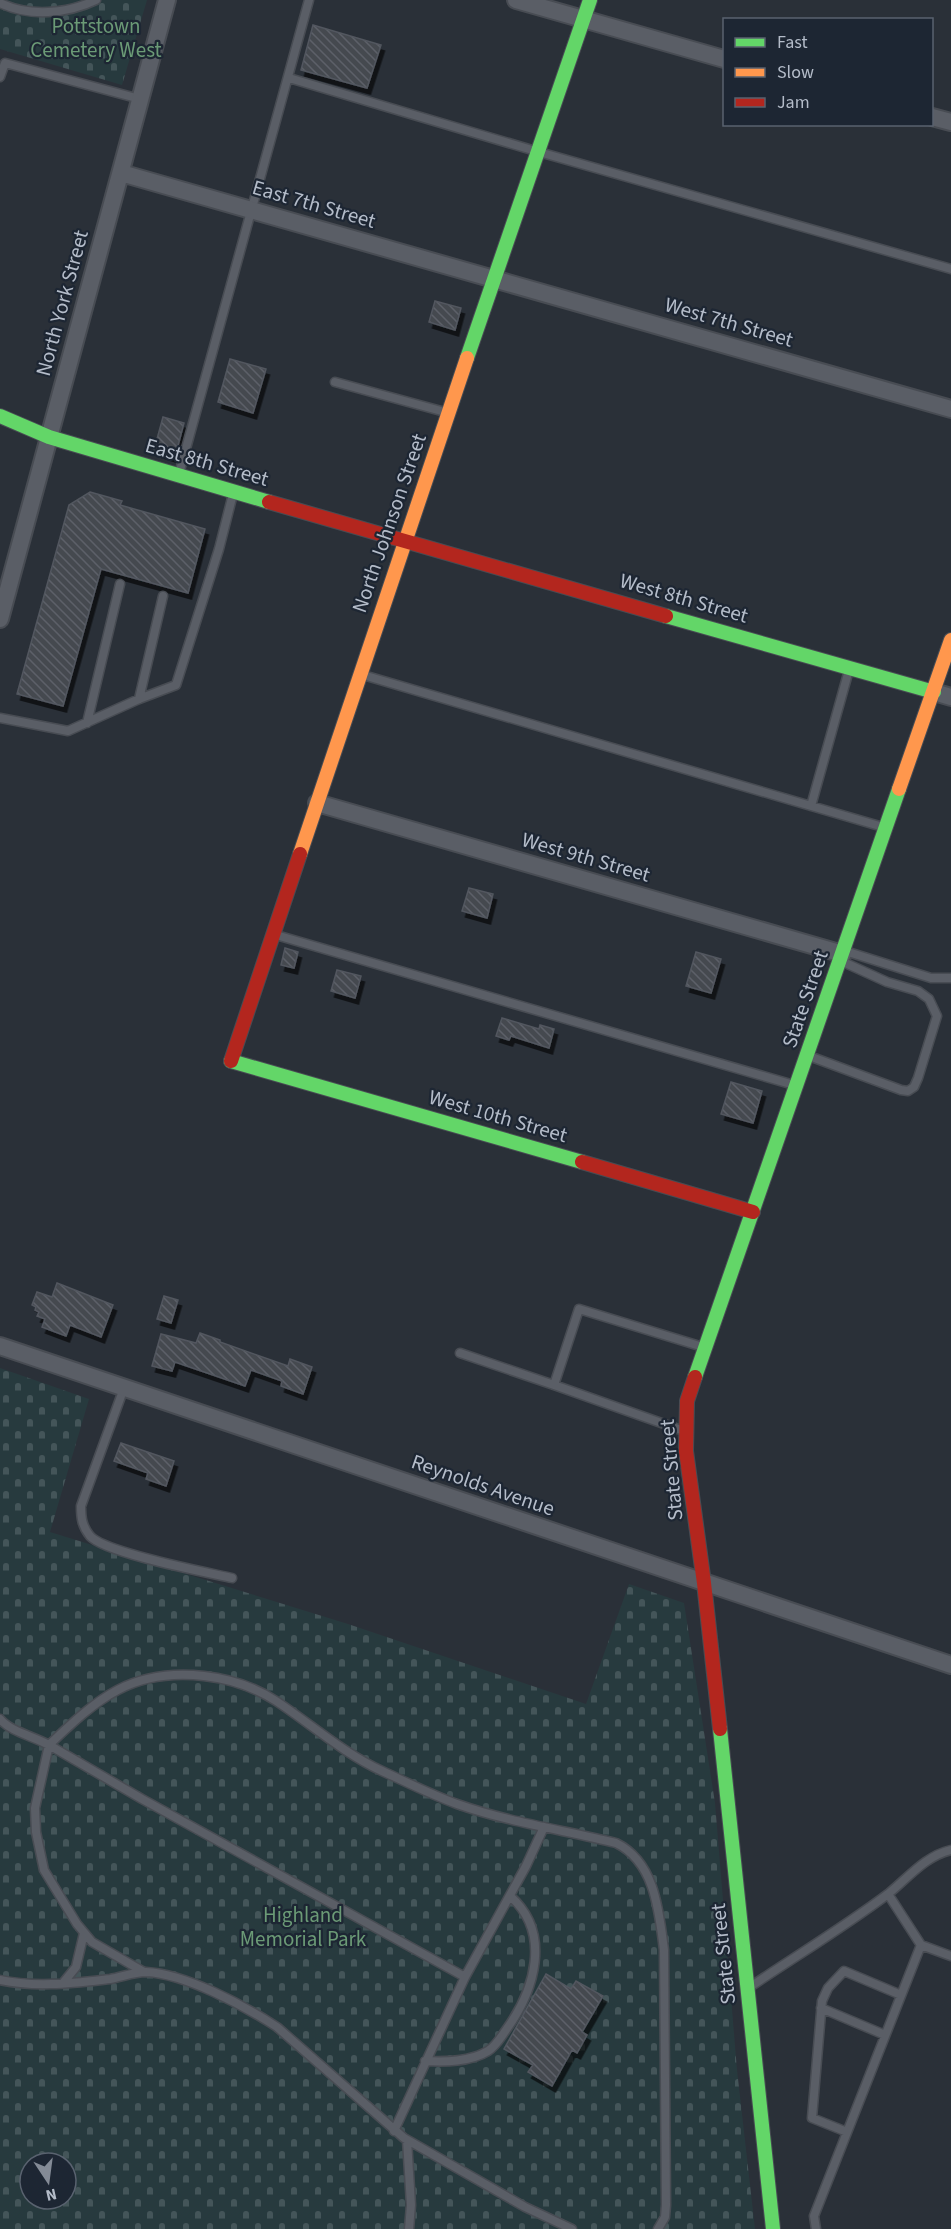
<svg xmlns="http://www.w3.org/2000/svg" width="951" height="2229" font-family="'Source Sans 3',sans-serif">
  <defs>
    <pattern id="cemetery-stones" width="16" height="16" patternUnits="userSpaceOnUse" patternTransform="scale(1.5)"><rect width="16" height="16" fill="#273a3e"/><path d="M2 7V4a2 2 0 0 1 4 0v3zM10 15v-3a2 2 0 0 1 4 0v3z" fill="#445559"/></pattern>
    <pattern id="building-back-hatch" width="6" height="6" patternUnits="userSpaceOnUse" patternTransform="scale(1.5)"><rect width="6" height="6" fill="#444950"/><path d="M-1 5l2 2M0 0l6 6M5-1l2 2" fill="none" stroke="#5d6168"/></pattern>
    <filter id="shadow"><feDropShadow dx="3.5" dy="6" stdDeviation="0" flood-color="#0009"/></filter>
  </defs>
  <rect width="100%" height="100%" fill="#2a3038"/>
  <path fill="url(#cemetery-stones)" fill-rule="evenodd" d="M0,0H147L122,85L0,49Z
    M0,1368L89,1399L50,1532L348,1624L586,1704L629,1584L684,1603L715,1803L737,2070L755,2229H0ZM30,2163H66V2199H30Z"/>
  <path fill="url(#building-back-hatch)" stroke="#52575f" stroke-width="1.5" filter="url(#shadow)" d="M313,25L381,45L367,88L301,70Z
    M435,301L461,308L455,330L429,322Z
    M230,359L266,369L253,413L218,402Z
    M163,417L184,423L175,457L154,450Z
    M90,492L122,501L120,505L205,529L188,593L101,569L63,706L17,694L69,505Z
    M469,888L493,894L487,918L462,911Z
    M285,948L298,952L294,968L281,965Z
    M696,952L721,959L711,993L686,986Z
    M337,970L361,976L355,998L331,991Z
    M502,1018L539,1029L540,1025L554,1029L549,1048L511,1036L509,1040L496,1036Z
    M731,1082L762,1091L753,1123L721,1114Z
    M57,1283L113,1305L101,1337L70,1325L66,1336L42,1327L45,1319L37,1316L39,1312L35,1310L36,1307L32,1305L37,1292L52,1297Z
    M164,1296L178,1300L171,1323L157,1319Z
    M200,1333L220,1340V1342L288,1366L290,1359L312,1367L303,1394L281,1386L282,1381L251,1370L245,1386L175,1362L172,1371L152,1366L161,1334L196,1343Z
    M121,1443L174,1461L166,1486L146,1479L148,1473L114,1461Z
    M546,1974L571,1989L576,1981L603,1996L582,2032L587,2035L577,2053L572,2050L552,2086L528,2072L533,2065L504,2049Z"/>
  <g fill="none" stroke-linecap="round" stroke-linejoin="round">
    <defs>
      <path id="lane" d="M0,3C29,17 67,14 96,0
        M0,77L5,63L140,99
        M289,78L539,152L951,269
        M335,382L445,412
        M179,474L309,0
        M363,675L883,827
        M139,699L163,596
        M0,718L68,731L139,699L176,685L219,549L233,494
        M87,723L120,584
        M811,806L849,670
        M276,935L794,1085
        M845,951L931,978H951
        M809,1056L901,1090L908,1091L914,1087L918,1078L937,1016L929,999L918,991L887,982L841,961
        M460,1353L554,1385
        M124,1388L81,1506C81,1518 82,1526 90,1536C105,1553 205,1572 232,1578
        M684,1431L554,1385L579,1309L703,1347
        M0,1719C11,1732 33,1736 49,1745C98,1698 132,1668 204,1676C231,1679 253,1686 276,1701C311,1724 343,1753 382,1771C406,1782 432,1795 457,1804C508,1822 563,1830 616,1843C655,1862 659,1911 664,1950L666,2205L665,2217L658,2229
        M888,1894L921,1945L951,1956
        M144,1972L92,1942L77,1924L44,1870L36,1832L35,1808L49,1745L142,1799L465,1977L526,1866L544,1827
        M0,1980C36,1988 74,1983 110,1979C122,1977 134,1972 146,1972C186,1974 243,2005 277,2027L404,2138L525,2207L572,2229
        M63,1983L76,1967L84,1933
        M750,1987C796,1956 844,1927 888,1894C908,1878 925,1856 951,1850
        M821,2008L885,2035
        M425,2061C445,2062 470,2062 488,2051C496,2046 501,2037 506,2030C535,1990 552,1933 510,1896
        M394,2131L465,1977
        M847,2132L812,2118L822,2001L828,1988L844,1971L901,1995
        M407,2140L411,2205L409,2229
        M816,2229L814,2216L921,1945"/>
      <path id="street" d="M516,0L724,59
        M932,117L951,122
        M121,173L951,409
        M0,619L167,0
        M934,692L951,697
        M317,803L843,954
        M0,1346L951,1665"/>
      <path id="fast" d="M467,358L590,0
        M0,416L49,437L269,502
        M666,616L934,692
        M231,1061L582,1162
        M695,1377L899,789
        M720,1729L773,2229"/>
      <path id="slow" d="M899,789L951,640
        M300,854L467,358"/>
      <path id="jam" d="M269,502L666,616
        M231,1061L300,854
        M582,1162L753,1212
        M695,1377L687,1401L686,1451L704,1583L720,1729"/>
    </defs>
    <use href="#lane" stroke="#484c53" stroke-width="11"/>
    <use href="#street" stroke="#484c53" stroke-width="20"/>
    <use href="#fast" stroke="#484c53" stroke-width="16"/>
    <use href="#slow" stroke="#484c53" stroke-width="16"/>
    <use href="#jam" stroke="#484c53" stroke-width="16"/>
    <use href="#lane" stroke="#5a5e66" stroke-width="8"/>
    <use href="#street" stroke="#5a5e66" stroke-width="16"/>
    <use href="#fast" stroke="#63d668" stroke-width="14"/>
    <use href="#slow" stroke="#ff974d" stroke-width="14"/>
    <use href="#jam" stroke="#b3261e" stroke-width="14"/>
  </g>
  <g text-anchor="middle" stroke-width="4.5" stroke-linejoin="round" paint-order="stroke">
    <g font-size="21" fill="#6b9a76" stroke="#1d2633">
      <text x="96" y="33">Pottstown<tspan x="96" dy="24">Cemetery West</tspan></text>
      <text x="303" y="1922">Highland<tspan x="303" dy="24">Memorial Park</tspan></text>
    </g>
    <g font-size="21" fill="#b4bcc9" stroke="#1d2633">
      <text transform="translate(314 204) rotate(16)" y="7">East 7th Street</text>
      <text transform="translate(62 303) rotate(-75)" y="7">North York Street</text>
      <text transform="translate(729 322) rotate(16)" y="7">West 7th Street</text>
      <text transform="translate(207 462) rotate(16)" y="7">East 8th Street</text>
      <text transform="translate(389 523) rotate(-71)" y="7">North Johnson Street</text>
      <text transform="translate(684 598) rotate(16)" y="7">West 8th Street</text>
      <text transform="translate(586 857) rotate(16)" y="7">West 9th Street</text>
      <text transform="translate(805 999) rotate(-71)" y="7">State Street</text>
      <text transform="translate(498 1116) rotate(16)" y="7">West 10th Street</text>
      <text transform="translate(671 1470) rotate(-95)" y="7">State Street</text>
      <text transform="translate(483 1485) rotate(19)" y="7">Reynolds Avenue</text>
      <text transform="translate(723 1954) rotate(-96)" y="7">State Street</text>
    </g>
  </g>
  <rect x="723" y="18" width="210" height="108" fill="#1d2633" stroke="#59626f" stroke-width="1.5"/>
  <rect x="735" y="38" width="30" height="9" fill="#63d668" stroke="#59626f" stroke-width="1.5"/>
  <text x="777" y="48" font-size="18" fill="#b4bcc9">Fast</text>
  <rect x="735" y="68" width="30" height="9" fill="#ff974d" stroke="#59626f" stroke-width="1.5"/>
  <text x="777" y="78" font-size="18" fill="#b4bcc9">Slow</text>
  <rect x="735" y="98" width="30" height="9" fill="#b3261e" stroke="#59626f" stroke-width="1.5"/>
  <text x="777" y="108" font-size="18" fill="#b4bcc9">Jam</text>
  <g transform="translate(48 2181) rotate(167)"><circle r="28" fill="#1d2633" stroke="#59626f" stroke-width="1.5"/>
  <path d="M0-4.5L10 22L0 15L-10 22Z" fill="#848b96"/>
  <text y="-9" font-size="16" font-weight="bold" text-anchor="middle" fill="#b4bcc9">N</text>
  </g>
</svg>
